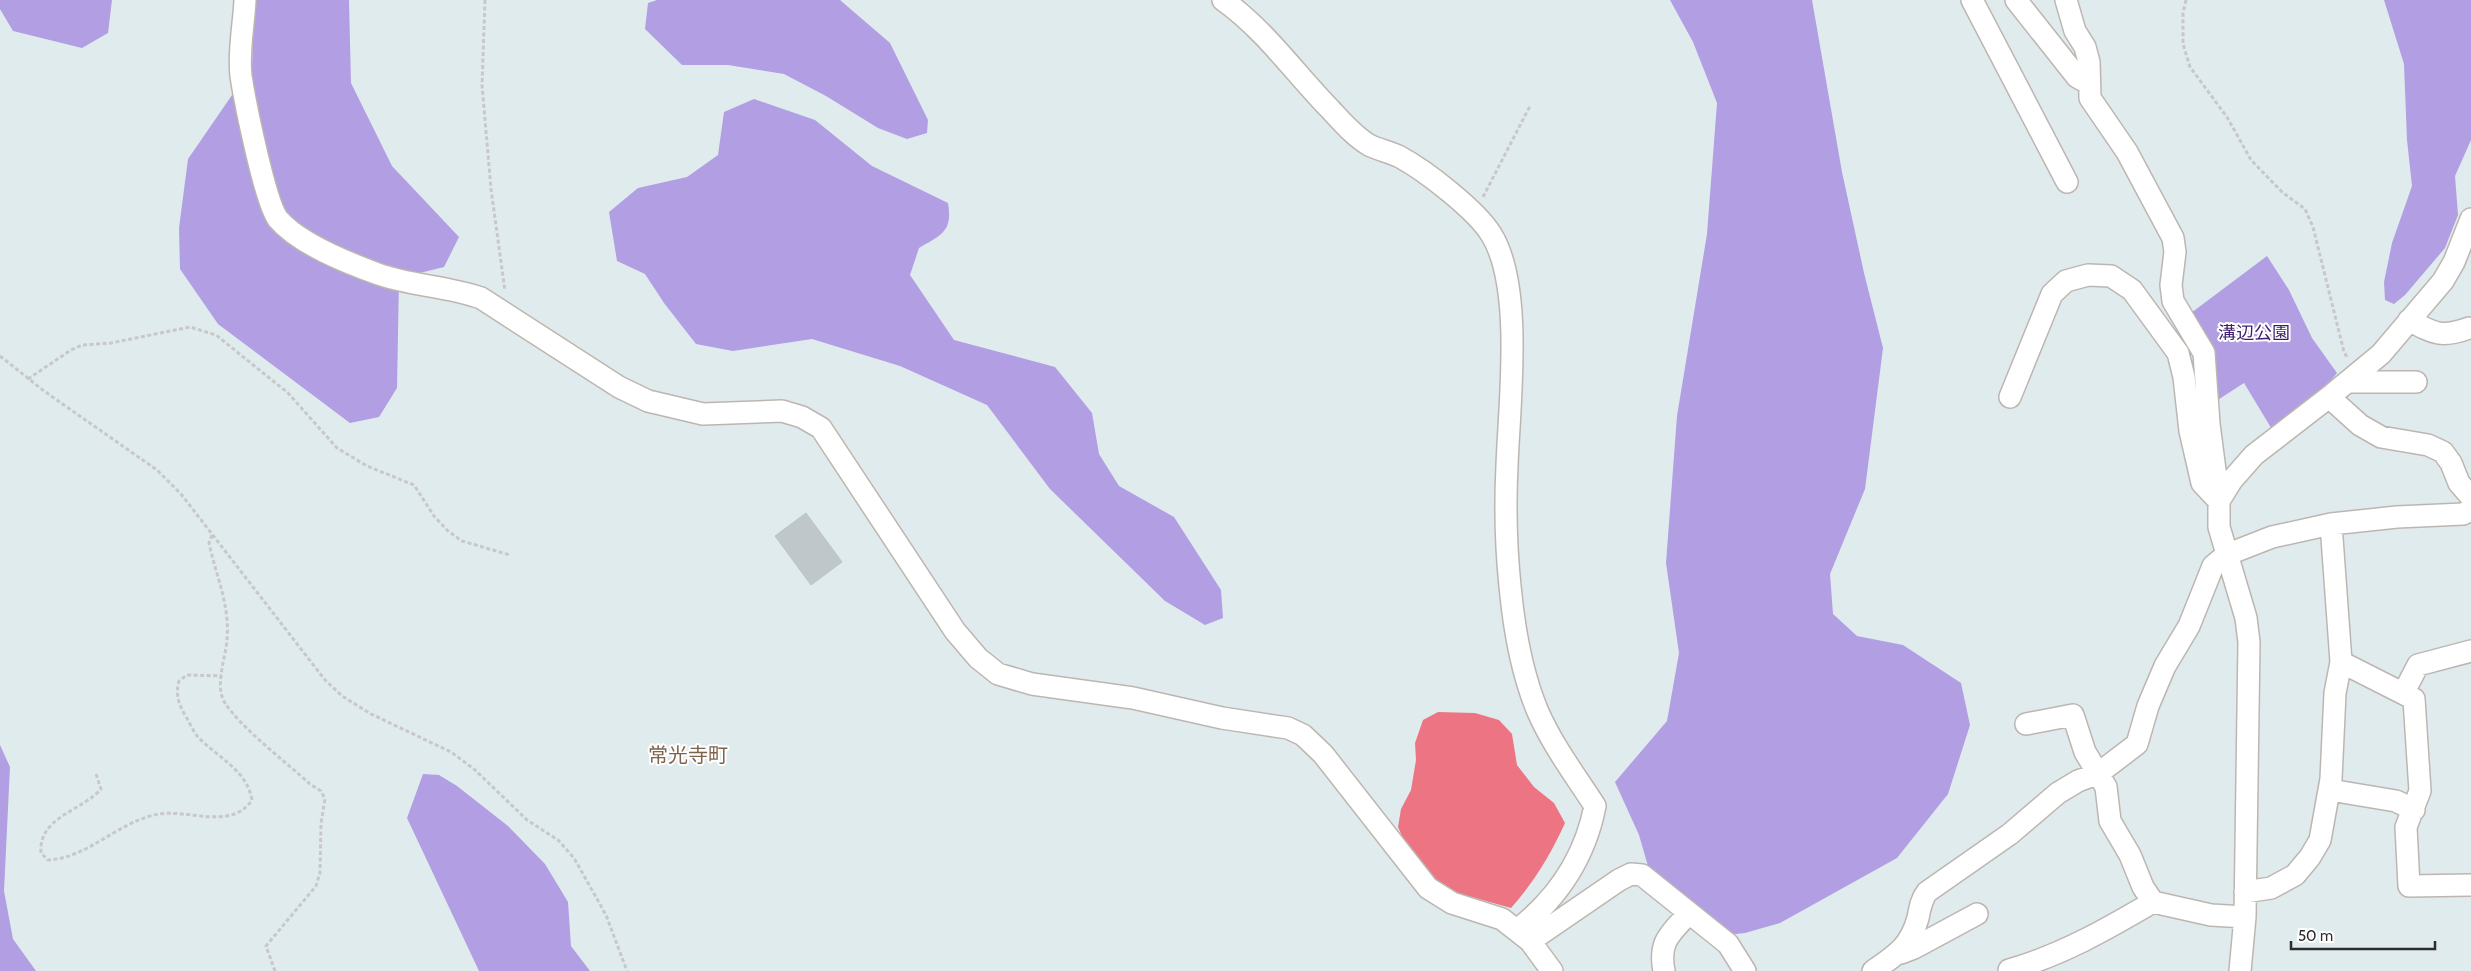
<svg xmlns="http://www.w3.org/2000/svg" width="2471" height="971" font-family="Cabin,'Noto Sans JP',sans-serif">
  <rect width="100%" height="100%" fill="#e0ebee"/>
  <path fill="#b19ee3" d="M0,0H112L108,33L82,48L13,31L0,9Z
    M254,0H349L351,83L392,166L459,237L444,267L399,278L397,388L379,417L350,423L218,324L180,269L179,228L188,159L252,66Z
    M657,0H840L890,43L928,120L927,133L907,139L878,128L826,96L784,74L728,65H682L645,29L648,3Z
    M1670,0H1812L1842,172L1864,273L1883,348L1865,489L1830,574L1833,614L1857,636L1903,645L1961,683L1970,725L1948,794L1897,858L1780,923L1745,933L1727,935L1650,873L1639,835L1615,782L1667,721L1679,653L1666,563L1677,416L1707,234L1717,103L1693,42Z
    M2384,0H2471V140L2455,176L2458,215L2445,248L2405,295L2394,304L2385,300L2384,282L2392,243L2412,186L2407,140L2404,64Z
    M754,99L815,120L872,166L948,203C953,232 941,235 919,248L910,275L954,340L1055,367L1092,413L1099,454L1119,486L1174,517L1221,590L1223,618L1205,625L1165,601L1050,489L987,405L900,366L812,339L733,351L696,344L664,303L645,274L617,261L609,212L638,188L687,177L718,155L724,112Z
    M2267,256L2289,290L2312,338L2337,373L2311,405L2273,431L2244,383L2213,403L2187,316Z
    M0,745L10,767L4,891L13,939L36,971H0Z
    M423,774L439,775L457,786L508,826L545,864L568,902L571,946L590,971H479L407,818Z"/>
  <path fill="#ed7583" d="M1438,712L1475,713L1499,720L1512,734L1517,765L1534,787L1554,803L1565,823C1551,854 1534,882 1511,908L1457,893L1431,879L1412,859L1398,827L1401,809L1411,790L1416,760L1415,743L1423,720Z"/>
  <path fill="#bfc7ca" stroke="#b9c5ca" d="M806,513L842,562L811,585L775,536Z"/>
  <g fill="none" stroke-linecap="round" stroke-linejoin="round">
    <defs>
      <path id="minor" d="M245,0C244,24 238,52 241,76C245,102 265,202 278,219C299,244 348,263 378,274C412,286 447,286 481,298L619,387L648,401L703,414L782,411L802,417L821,428L955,631L978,658L998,674L1032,684L1133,698L1222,718L1288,728L1303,735L1323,754L1428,888L1452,903L1502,919L1530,941L1552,971
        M1223,0C1265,30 1294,72 1330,109C1342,122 1354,136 1369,145C1379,150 1390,152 1400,157C1426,171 1476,210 1491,234C1524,286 1509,405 1507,466C1505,505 1506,547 1510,586C1514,629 1521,672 1538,712C1553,746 1575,775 1595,806C1585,857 1558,898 1517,930
        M1972,0L2067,182
        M2016,0L2077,77L2088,83
        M2066,0L2075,31L2085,47L2089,62L2090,98L2127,152L2173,238L2175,252L2171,285L2173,301L2204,353L2209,424L2219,501V527L2246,618L2249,642L2245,917L2240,971
        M2409,320C2434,334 2442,338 2469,328
        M2347,382H2416
        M2010,397L2052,294L2066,281L2088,275L2111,276L2132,290L2178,353L2184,377L2190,431L2202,483L2219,501
        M2329,397L2360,425L2381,437L2428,445L2443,452L2451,463L2459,483L2471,497
        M2219,501L2232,480L2254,455L2329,397L2381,354L2443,281L2454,262L2471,219
        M2341,662L2414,699L2420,791L2406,827L2409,886L2471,885
        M2404,692L2418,665L2471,651
        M2026,724L2073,715L2085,752L2106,787L2110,821L2130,855L2143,887L2153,902L2211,915L2245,917
        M2330,790L2396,801L2414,810
        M2245,892L2271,888L2295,875L2310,857L2320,840L2331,779L2335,693L2341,662L2331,524
        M1530,941L1619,880L1631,874L1642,875L1728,944L1745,971
        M1901,953L1914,948L1977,914
        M2009,970C2062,955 2107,929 2153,902
        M1664,971C1658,941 1671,933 1689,913
        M1873,971C1896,955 1910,947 1918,918C1920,908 1921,900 1927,892L2010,834L2058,793L2078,781L2099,773L2137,744L2148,706L2165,666L2189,626L2213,566L2226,555L2272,537L2331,524L2397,517L2463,514L2471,510"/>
    </defs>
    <use href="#minor" stroke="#bdb6b0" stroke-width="24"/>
    <path stroke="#c8c8c8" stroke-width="3" stroke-dasharray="4 2.5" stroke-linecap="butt" d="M485,0L482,85L491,189L505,291
      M2186,0L2183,13V44L2190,67L2227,117L2251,160L2282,192L2305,209L2313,227L2344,352L2347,357
      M1483,197L1530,106
      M0,356L44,391L157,470L181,494L325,680L342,696L371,714L451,752L474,769L527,820L558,840L574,858L606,915L627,971
      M28,379L71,350L82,345L111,343L190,327L216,335L288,393L337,448L367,466L414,485L434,516L448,531L462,541L510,555
      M212,535L209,543C216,576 230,605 227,639C226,658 214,686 225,703C241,728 287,763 310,784L321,791L325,799L321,823L320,873L316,886L266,946L275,971
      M96,774L101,789C82,811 38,817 41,853L48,860C87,858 116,824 154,815C185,807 231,832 252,800C247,770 218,758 198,737C193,731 190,723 186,717C179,704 175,696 179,681L187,675L222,676"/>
    <use href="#minor" stroke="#fff" stroke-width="21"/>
  </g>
  <g text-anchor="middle" stroke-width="4" stroke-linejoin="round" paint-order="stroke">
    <g font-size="18" fill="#3d1c6b" stroke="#fff">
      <text x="2254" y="339">溝辺公園</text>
    </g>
    <g font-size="20" fill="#7e634d" stroke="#fff">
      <text x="688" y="762">常光寺町</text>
    </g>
  </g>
  <path d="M2291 941v8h144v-8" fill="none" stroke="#2d2d2d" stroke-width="2.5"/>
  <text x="2298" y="941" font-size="15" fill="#2d2d2d" stroke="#ffffff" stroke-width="4" paint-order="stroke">50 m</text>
</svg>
